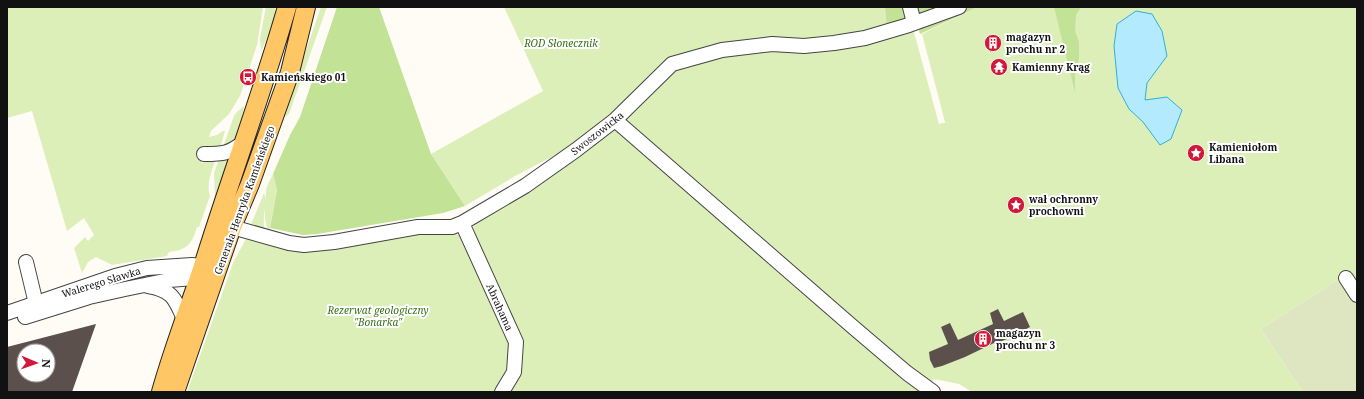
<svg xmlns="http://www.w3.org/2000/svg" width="1364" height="399" font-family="'Noto Serif',serif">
  <rect width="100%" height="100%" fill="#fffcf5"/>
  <path fill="#dcefb9" d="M7,7H263L257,45L240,96L229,114L211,131L209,137L217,135L223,131H225L220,148L207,146L201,163L215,160C212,171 206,184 210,196L199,227H197C192,244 187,250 169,252L167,256L112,265L96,257L88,262L82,273L74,248L85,237L88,241L94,235L84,218L67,231L32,111L7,118Z
    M266,7H275L276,18L261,51L260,38Z
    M321,7H327L289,114L282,119Z
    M504,7H885L887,29L671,62L617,111L571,147L517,175L465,206L431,154L543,91Z
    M978,7H1357V279L1347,274L1261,329L1303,392H972L959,384L934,379L927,392H187L233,263L247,237L294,249L428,230L447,231L461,236L520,351L473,231L474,222L678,66L704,57L909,28L914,32L939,124L947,122H945L922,34Z
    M244,106C242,115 241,134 234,141C232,144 227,145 223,147L234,116L237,112Z
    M230,157L215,198L214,173L219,159Z
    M273,174L277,190L269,232C263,222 265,203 266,191C266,186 271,179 273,174Z
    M264,193C268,204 261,219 265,231L250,227Z"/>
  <path fill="#c2e296" d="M337,7H379L431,154L465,206L443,213L317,234L303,235L270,228L277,190L273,174L290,135L300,117Z
    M885,7H951L887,29Z
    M965,7H982H978L920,34L919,31L921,23Z
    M1054,7H1081L1076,15L1075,31L1079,42V59L1075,75V92Z"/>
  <path fill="#dee6c1" d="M1347,274L1357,279V392H1303L1261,329Z"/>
  <path fill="#b3eafd" stroke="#32aedc" d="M1136,11L1152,14L1162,31L1167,56L1147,83L1145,100L1167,97L1182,110L1171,139L1160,145L1143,122L1129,109L1118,88L1114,46L1117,24Z"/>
  <path fill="#5b504c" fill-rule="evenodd" d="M996,35L1000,49L990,52L987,37Z
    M998,309L1004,321L1023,312L1030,327L1007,339L994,344V343L965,357L942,366L934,368L930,360L929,352L948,344L941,327L950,323L958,340L993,324L990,313Z
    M96,324L72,392H7V347ZM24,351H48V375H24Z"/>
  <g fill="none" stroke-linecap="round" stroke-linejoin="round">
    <defs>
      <path id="minor" d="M910,7L914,23
        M615,120L853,327L907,373L933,392
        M204,154C223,154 228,154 244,142
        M462,223L516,342L514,372L502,392
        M232,227L289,243L304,245L334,242L418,227H452L462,223L525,186L576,150L615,120L672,64L722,50L772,44L804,46L834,43L865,38L909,25L959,7
        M26,262L38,312
        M1346,278L1357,295
        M148,286C172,290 175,298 184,319
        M7,313L115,276L147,268L192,265L203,266L211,273
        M25,317L89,297L125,289L169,280L207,277"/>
      <path id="major" d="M161,392C173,349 189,308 203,266C230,179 262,94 287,7
        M175,392L232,227L250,184L290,72L306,7"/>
    </defs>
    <use href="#minor" stroke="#444" stroke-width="16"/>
    <use href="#major" stroke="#222" stroke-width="20"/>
    <use href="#minor" stroke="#fff" stroke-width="14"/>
    <use href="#major" stroke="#ffc665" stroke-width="18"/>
  </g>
  <defs>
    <symbol id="building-disc" viewBox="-11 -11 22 22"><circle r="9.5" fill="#d21838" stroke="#fff"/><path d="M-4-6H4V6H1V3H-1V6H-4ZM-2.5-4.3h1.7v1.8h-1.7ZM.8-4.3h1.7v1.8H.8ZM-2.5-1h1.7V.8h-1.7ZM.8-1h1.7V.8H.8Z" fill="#fff"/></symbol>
    <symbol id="temple-disc" viewBox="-11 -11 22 22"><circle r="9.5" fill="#d21838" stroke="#fff"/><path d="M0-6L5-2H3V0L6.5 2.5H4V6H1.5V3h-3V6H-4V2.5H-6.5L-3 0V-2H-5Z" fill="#fff"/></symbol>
    <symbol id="bus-disc" viewBox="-11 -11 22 22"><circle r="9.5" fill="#d21838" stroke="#fff"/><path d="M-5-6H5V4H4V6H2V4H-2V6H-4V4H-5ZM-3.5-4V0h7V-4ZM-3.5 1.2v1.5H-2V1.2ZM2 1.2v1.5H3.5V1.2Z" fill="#fff"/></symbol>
    <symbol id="sight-disc" viewBox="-11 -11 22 22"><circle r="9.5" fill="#d21838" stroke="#fff"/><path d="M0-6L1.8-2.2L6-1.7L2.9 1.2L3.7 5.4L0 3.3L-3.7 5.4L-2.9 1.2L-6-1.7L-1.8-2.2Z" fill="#fff"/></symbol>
  </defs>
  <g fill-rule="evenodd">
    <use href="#building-disc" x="983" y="33" width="20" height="20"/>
    <use href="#temple-disc" x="989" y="57" width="20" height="20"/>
    <use href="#bus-disc" x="238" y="67" width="20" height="20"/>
    <use href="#sight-disc" x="1186" y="143" width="20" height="20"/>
    <use href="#sight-disc" x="1006" y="195" width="20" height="20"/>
    <use href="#building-disc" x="973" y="329" width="20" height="20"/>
  </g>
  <g text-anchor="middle" stroke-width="4" stroke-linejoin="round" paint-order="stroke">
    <g font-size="10" font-weight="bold" fill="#111" stroke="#fff" text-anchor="start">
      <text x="1006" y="41">magazyn<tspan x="1006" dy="12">prochu nr 2</tspan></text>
      <text x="1012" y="71">Kamienny Krąg</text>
      <text x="261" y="81">Kamieńskiego 01</text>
      <text x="1209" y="151">Kamieniołom<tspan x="1209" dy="12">Libana</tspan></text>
      <text x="1029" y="203">wał ochronny<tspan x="1029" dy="12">prochowni</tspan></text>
      <text x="996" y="337">magazyn<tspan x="996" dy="12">prochu nr 3</tspan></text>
    </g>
    <g font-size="10" font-style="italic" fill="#367218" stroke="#fff">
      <text x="561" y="47">ROD Słonecznik</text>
      <text x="378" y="314">Rezerwat geologiczny<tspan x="378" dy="12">"Bonarka"</tspan></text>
    </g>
    <g font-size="10" fill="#111" stroke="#fff">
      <text transform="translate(597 133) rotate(-38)" y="4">Swoszowicka</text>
      <text transform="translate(244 200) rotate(-70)" y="4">Generała Henryka Kamieńskiego</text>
      <text transform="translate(101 282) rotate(-17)" y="4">Walerego Sławka</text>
      <text transform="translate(500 307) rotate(66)" y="4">Abrahama</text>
    </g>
  </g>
  <rect width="1364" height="399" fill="none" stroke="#111111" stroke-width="16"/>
  <g transform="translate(36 363) rotate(92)"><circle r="19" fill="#ffffff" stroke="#a0a0a0"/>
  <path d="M0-3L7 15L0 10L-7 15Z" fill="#d21838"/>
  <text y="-6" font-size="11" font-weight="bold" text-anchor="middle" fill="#111111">N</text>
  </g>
</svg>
